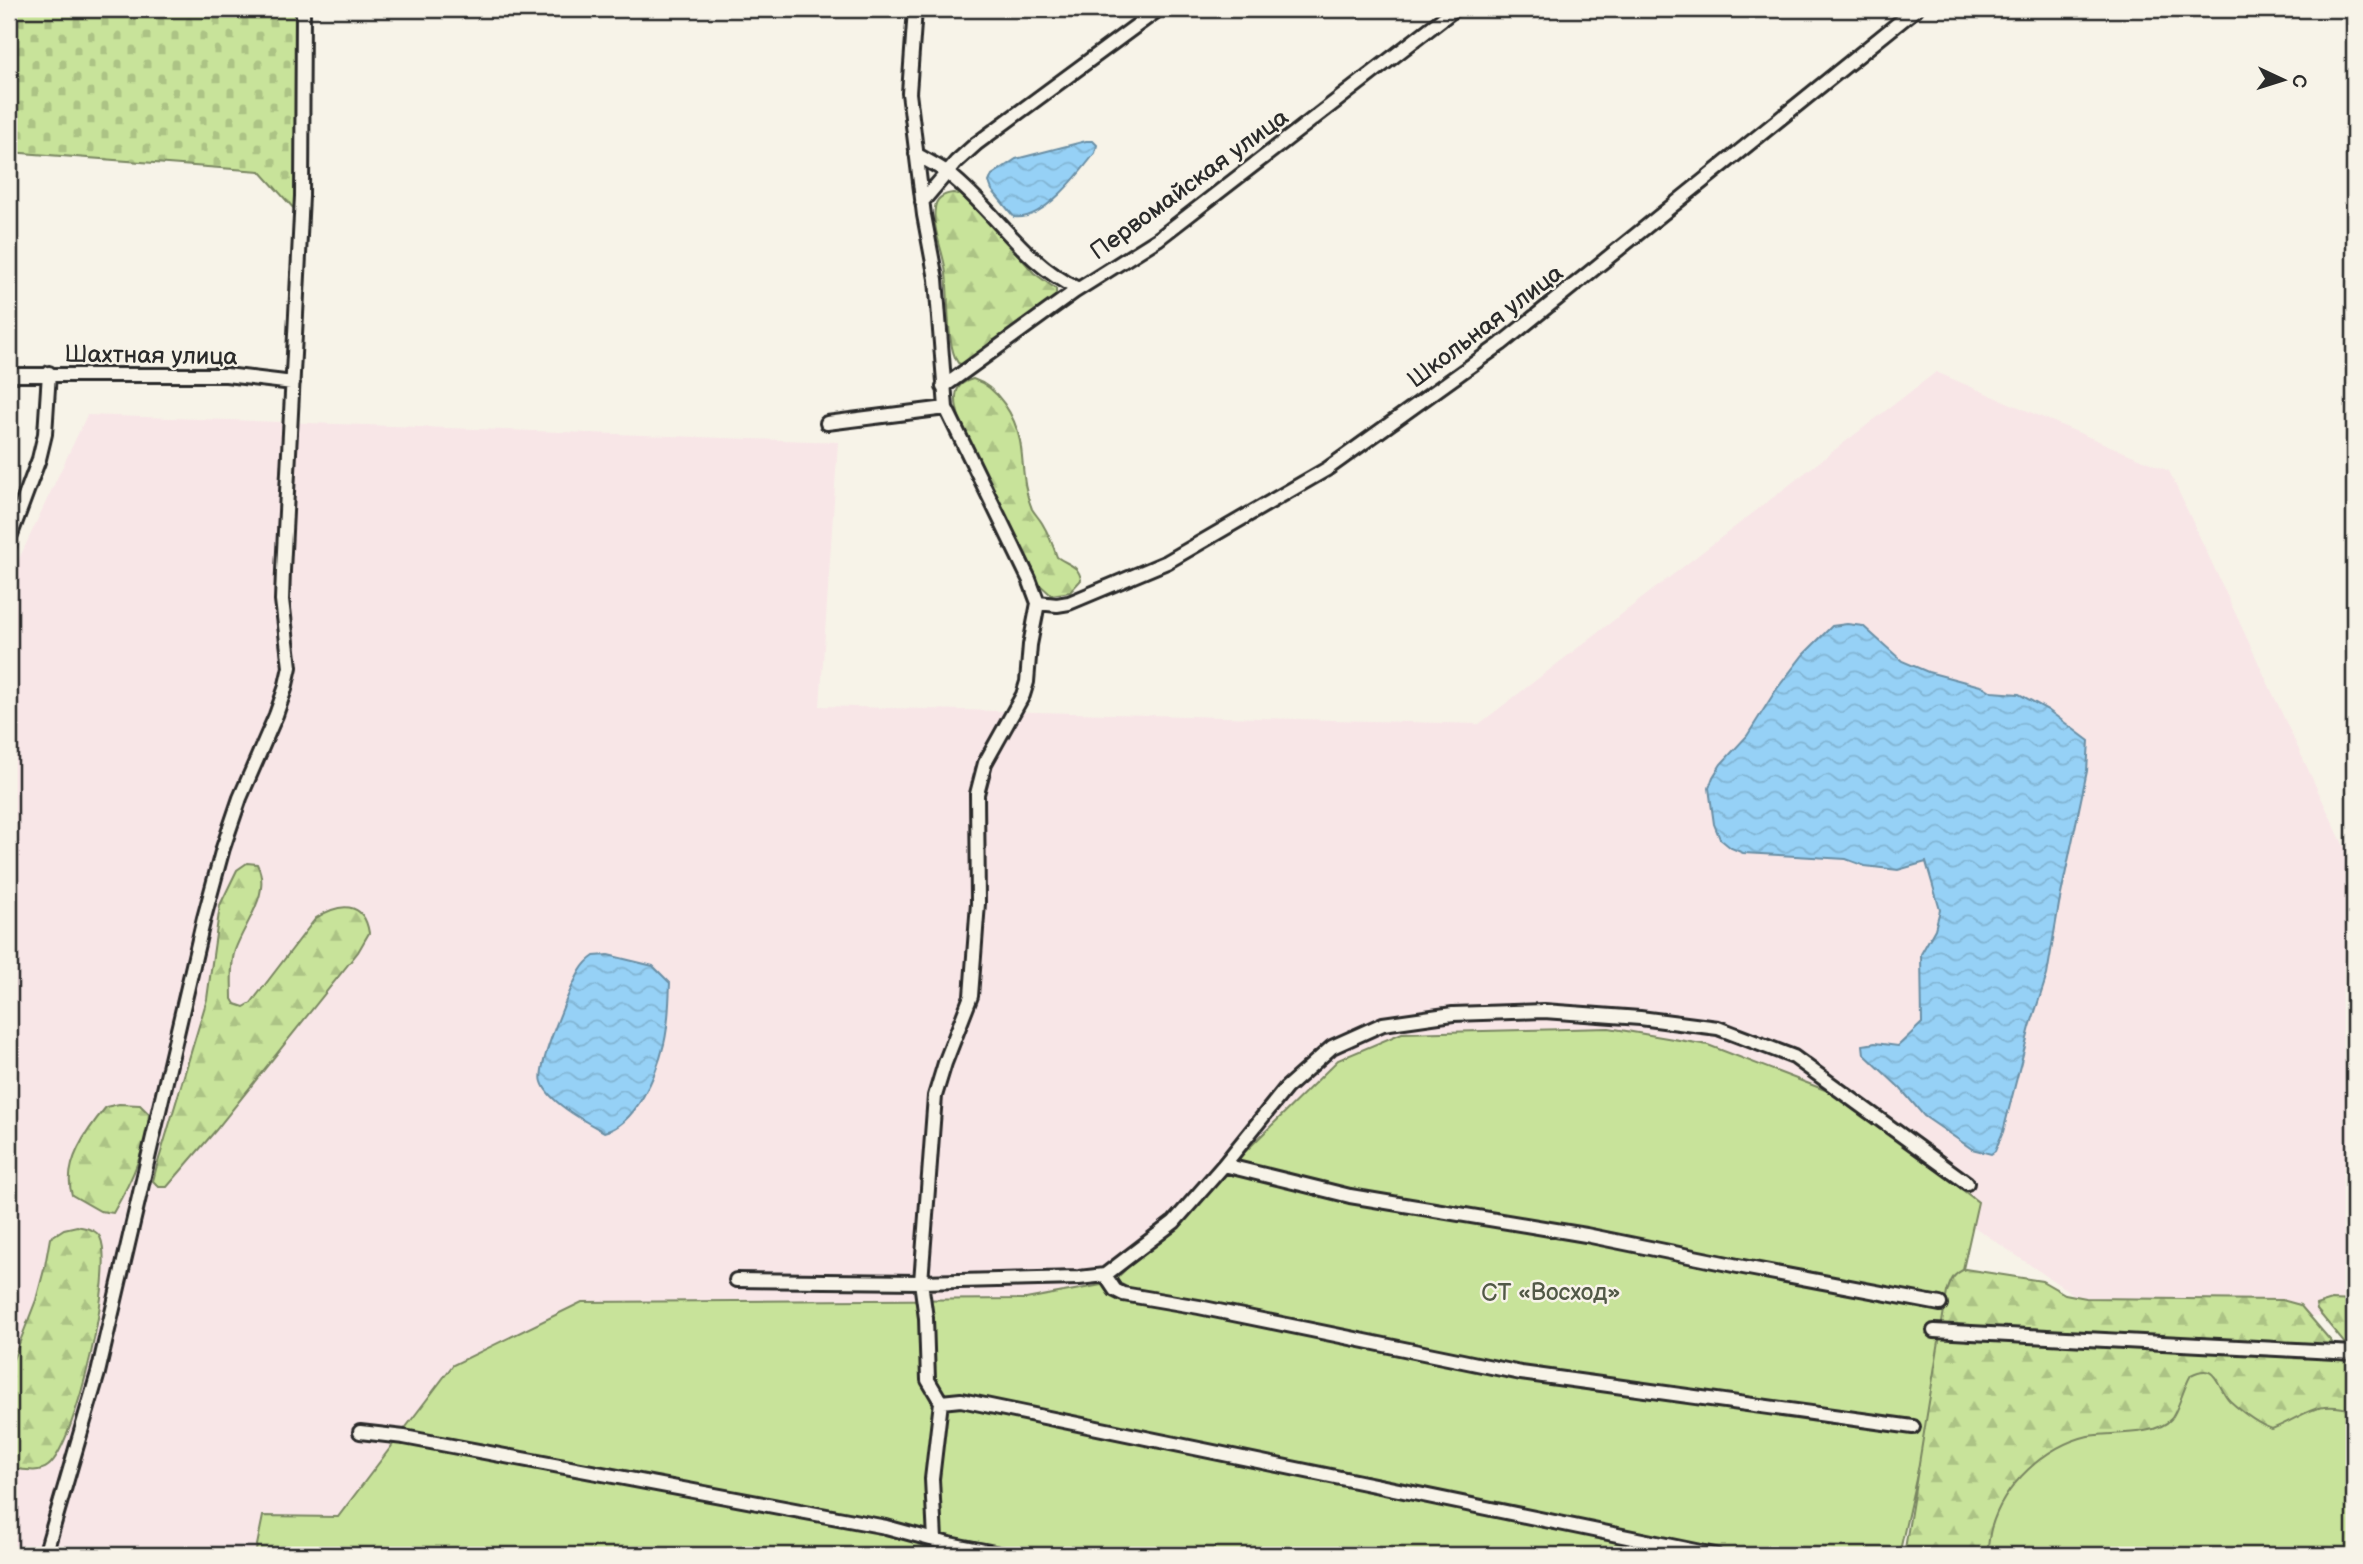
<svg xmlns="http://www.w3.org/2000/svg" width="2363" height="1564" font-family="'Balsamiq Sans',sans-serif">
  <defs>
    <pattern id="forest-firs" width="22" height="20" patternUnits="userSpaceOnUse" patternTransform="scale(1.75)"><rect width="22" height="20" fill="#c8e39a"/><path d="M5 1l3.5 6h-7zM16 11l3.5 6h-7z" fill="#acc385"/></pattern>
    <pattern id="cemetery-stones" width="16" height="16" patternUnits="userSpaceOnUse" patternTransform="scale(1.75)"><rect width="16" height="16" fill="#c8e39a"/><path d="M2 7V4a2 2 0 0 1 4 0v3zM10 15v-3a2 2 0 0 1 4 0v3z" fill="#acc385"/></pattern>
    <pattern id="water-waves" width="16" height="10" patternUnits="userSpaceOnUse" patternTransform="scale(1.75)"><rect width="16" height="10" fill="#96d1f6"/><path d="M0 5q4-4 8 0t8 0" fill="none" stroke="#81b4d3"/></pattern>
  </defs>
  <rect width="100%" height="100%" fill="#f7f3e8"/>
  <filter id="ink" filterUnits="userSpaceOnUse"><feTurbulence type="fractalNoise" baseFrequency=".0143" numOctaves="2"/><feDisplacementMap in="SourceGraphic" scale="14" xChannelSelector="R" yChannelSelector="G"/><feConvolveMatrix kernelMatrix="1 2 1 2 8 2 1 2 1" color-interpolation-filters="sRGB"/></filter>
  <g filter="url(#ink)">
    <path fill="#f8e6e7" d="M1936,372L2169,471L2354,868V1319L2089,1305L1760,1081L1105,1326L346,1555H9V580L87,415L838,442L820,706L1479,724Z"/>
    <path fill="#c8e39a" stroke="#7a8762" stroke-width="2" d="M1609,1028L1708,1045L1846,1098L1978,1202L1899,1555H255L263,1516L338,1517L453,1365L582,1302L1026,1299L1112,1283L1338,1060L1402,1033Z
      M1956,1333L2344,1363L2354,1398V1555H1904Z"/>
    <path fill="url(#forest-firs)" stroke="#7a8762" stroke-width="2" d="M953,193L963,195L971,201L1034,273L1056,289V295L1051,302L963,365L958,363C945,344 950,292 945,267C942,249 932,227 935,208C936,198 944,194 953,193Z
      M973,379C998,387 1015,416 1020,441C1024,463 1022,486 1032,509C1035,514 1039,518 1042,523C1048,533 1053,545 1057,557C1068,565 1079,565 1081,580L1070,592L1051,595L1039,584C1021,546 953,433 956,396C957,385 963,382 973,379Z
      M247,863L257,864C272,893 245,922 235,950C230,965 232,983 232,999L235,1004L244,1007L251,1003L316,918C339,903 364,900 369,933L358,952L216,1130L167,1187H159L153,1181L156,1169L207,999L220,905L237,870Z
      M119,1104L140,1105L149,1114C147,1147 130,1184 113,1213L100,1211L72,1195C62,1164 87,1130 106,1107Z
      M77,1226C85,1228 96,1229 100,1237C116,1269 76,1445 48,1466C38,1474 22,1469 11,1468H9V1370L36,1300L45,1266L50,1238L64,1229Z
      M1965,1269L2042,1281L2065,1294L2086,1298L2282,1300L2300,1305L2353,1367L2354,1411C2316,1398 2304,1417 2272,1429C2258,1424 2241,1411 2230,1401C2216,1387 2218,1361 2191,1375C2184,1386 2178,1411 2171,1419C2156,1437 2108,1432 2088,1436C2045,1446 2003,1485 1991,1529C1989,1537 1988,1547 1987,1555H1904L1947,1292C1951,1280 1953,1274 1965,1269Z
      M2332,1300L2354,1301V1347L2345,1344L2317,1310L2316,1305Z"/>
    <path fill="url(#cemetery-stones)" stroke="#7a8762" stroke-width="2" d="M9,9H295L299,11L295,210L260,171L9,152Z"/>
    <path fill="url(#water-waves)" stroke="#6b8fa5" stroke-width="2" d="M1086,141H1093L1097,145L1095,153C1079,174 1042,222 1014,217L992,190L989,182L992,175L1016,159Z
      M1847,624L1863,626L1902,661L1928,672L1984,687L1992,692L2019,694L2048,710L2089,741L2087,771L2059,904L2047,975L2030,1027L2003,1132L1995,1151L1991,1154L1972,1149L1924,1116L1901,1089L1864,1054L1863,1045L1875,1043L1898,1046L1922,1023L1921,954L1935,929L1940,910L1926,862L1898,870L1865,866L1846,859L1743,853L1731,848L1720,839L1714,824L1709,788L1713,777L1721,764L1747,736L1776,690L1803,655L1832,626Z
      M608,955L653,966L670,983C669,1003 669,1024 664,1044C657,1073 636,1125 604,1132C586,1122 548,1102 542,1082C536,1067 571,987 580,971C584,964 588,960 594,956Z"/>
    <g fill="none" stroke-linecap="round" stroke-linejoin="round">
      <defs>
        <path id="street" d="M915,9L909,93L924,215L936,279L946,408L1029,579L1038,603L1030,645L1027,682L1023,695L985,763L977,794L978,903L971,996L945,1063L935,1096L921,1282L926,1318L928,1380L941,1402L932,1479L935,1540
          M916,154C927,161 939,166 949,174C996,211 1022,262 1078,289
          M922,202L956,162L976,144L1159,9
          M9,375H226L293,383
          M943,387L1074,292L1158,239L1455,9
          M827,423L946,408
          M9,546L10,537L39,459L45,434L49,373
          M1038,603L1057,605L1069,603L1167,562L1327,469L1501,344L1916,9
          M1224,1165L1350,1196L1586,1235L1738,1266L1940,1304
          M1105,1275L1115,1290L1123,1294L1199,1307L1521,1373L1913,1427
          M736,1280L921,1282L1079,1278L1105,1275L1174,1222L1224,1165L1286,1088L1332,1047L1383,1024L1453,1014L1544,1011L1640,1018L1718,1028L1794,1057L1967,1183
          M1934,1331L2354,1353
          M941,1402L961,1400L1715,1555
          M360,1432L404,1437L886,1527L949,1544L1005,1555
          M45,1555L98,1373L204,918L223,848L240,798L276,715L285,689L290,667L282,600L283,571L302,196L303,9"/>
      </defs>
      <use href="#street" stroke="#2b2b2b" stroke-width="18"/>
      <use href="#street" stroke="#f7f3e8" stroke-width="12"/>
    </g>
  </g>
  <g text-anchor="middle" stroke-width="5" stroke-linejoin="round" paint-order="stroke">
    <g font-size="24" fill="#2b2b2b" stroke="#f7f3e8">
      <text transform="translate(1189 184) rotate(-36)" y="8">Первомайская улица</text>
      <text transform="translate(1485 326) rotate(-37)" y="8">Школьная улица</text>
      <text transform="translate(151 355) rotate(1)" y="8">Шахтная улица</text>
    </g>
    <g font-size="24" fill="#525947" stroke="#f7f3e8">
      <text x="1551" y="1300">СТ «Восход»</text>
    </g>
  </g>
  <rect width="2363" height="1564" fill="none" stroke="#f7f3e8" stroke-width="35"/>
  <rect x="18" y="18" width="2328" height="1529" fill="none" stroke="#2b2b2b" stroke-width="2.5" filter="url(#ink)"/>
  <g transform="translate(2283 80) rotate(94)" stroke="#f7f3e8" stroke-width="5" paint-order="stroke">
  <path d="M0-5L12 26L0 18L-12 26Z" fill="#2b2b2b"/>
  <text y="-10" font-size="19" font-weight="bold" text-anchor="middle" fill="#2b2b2b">С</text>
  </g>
</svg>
